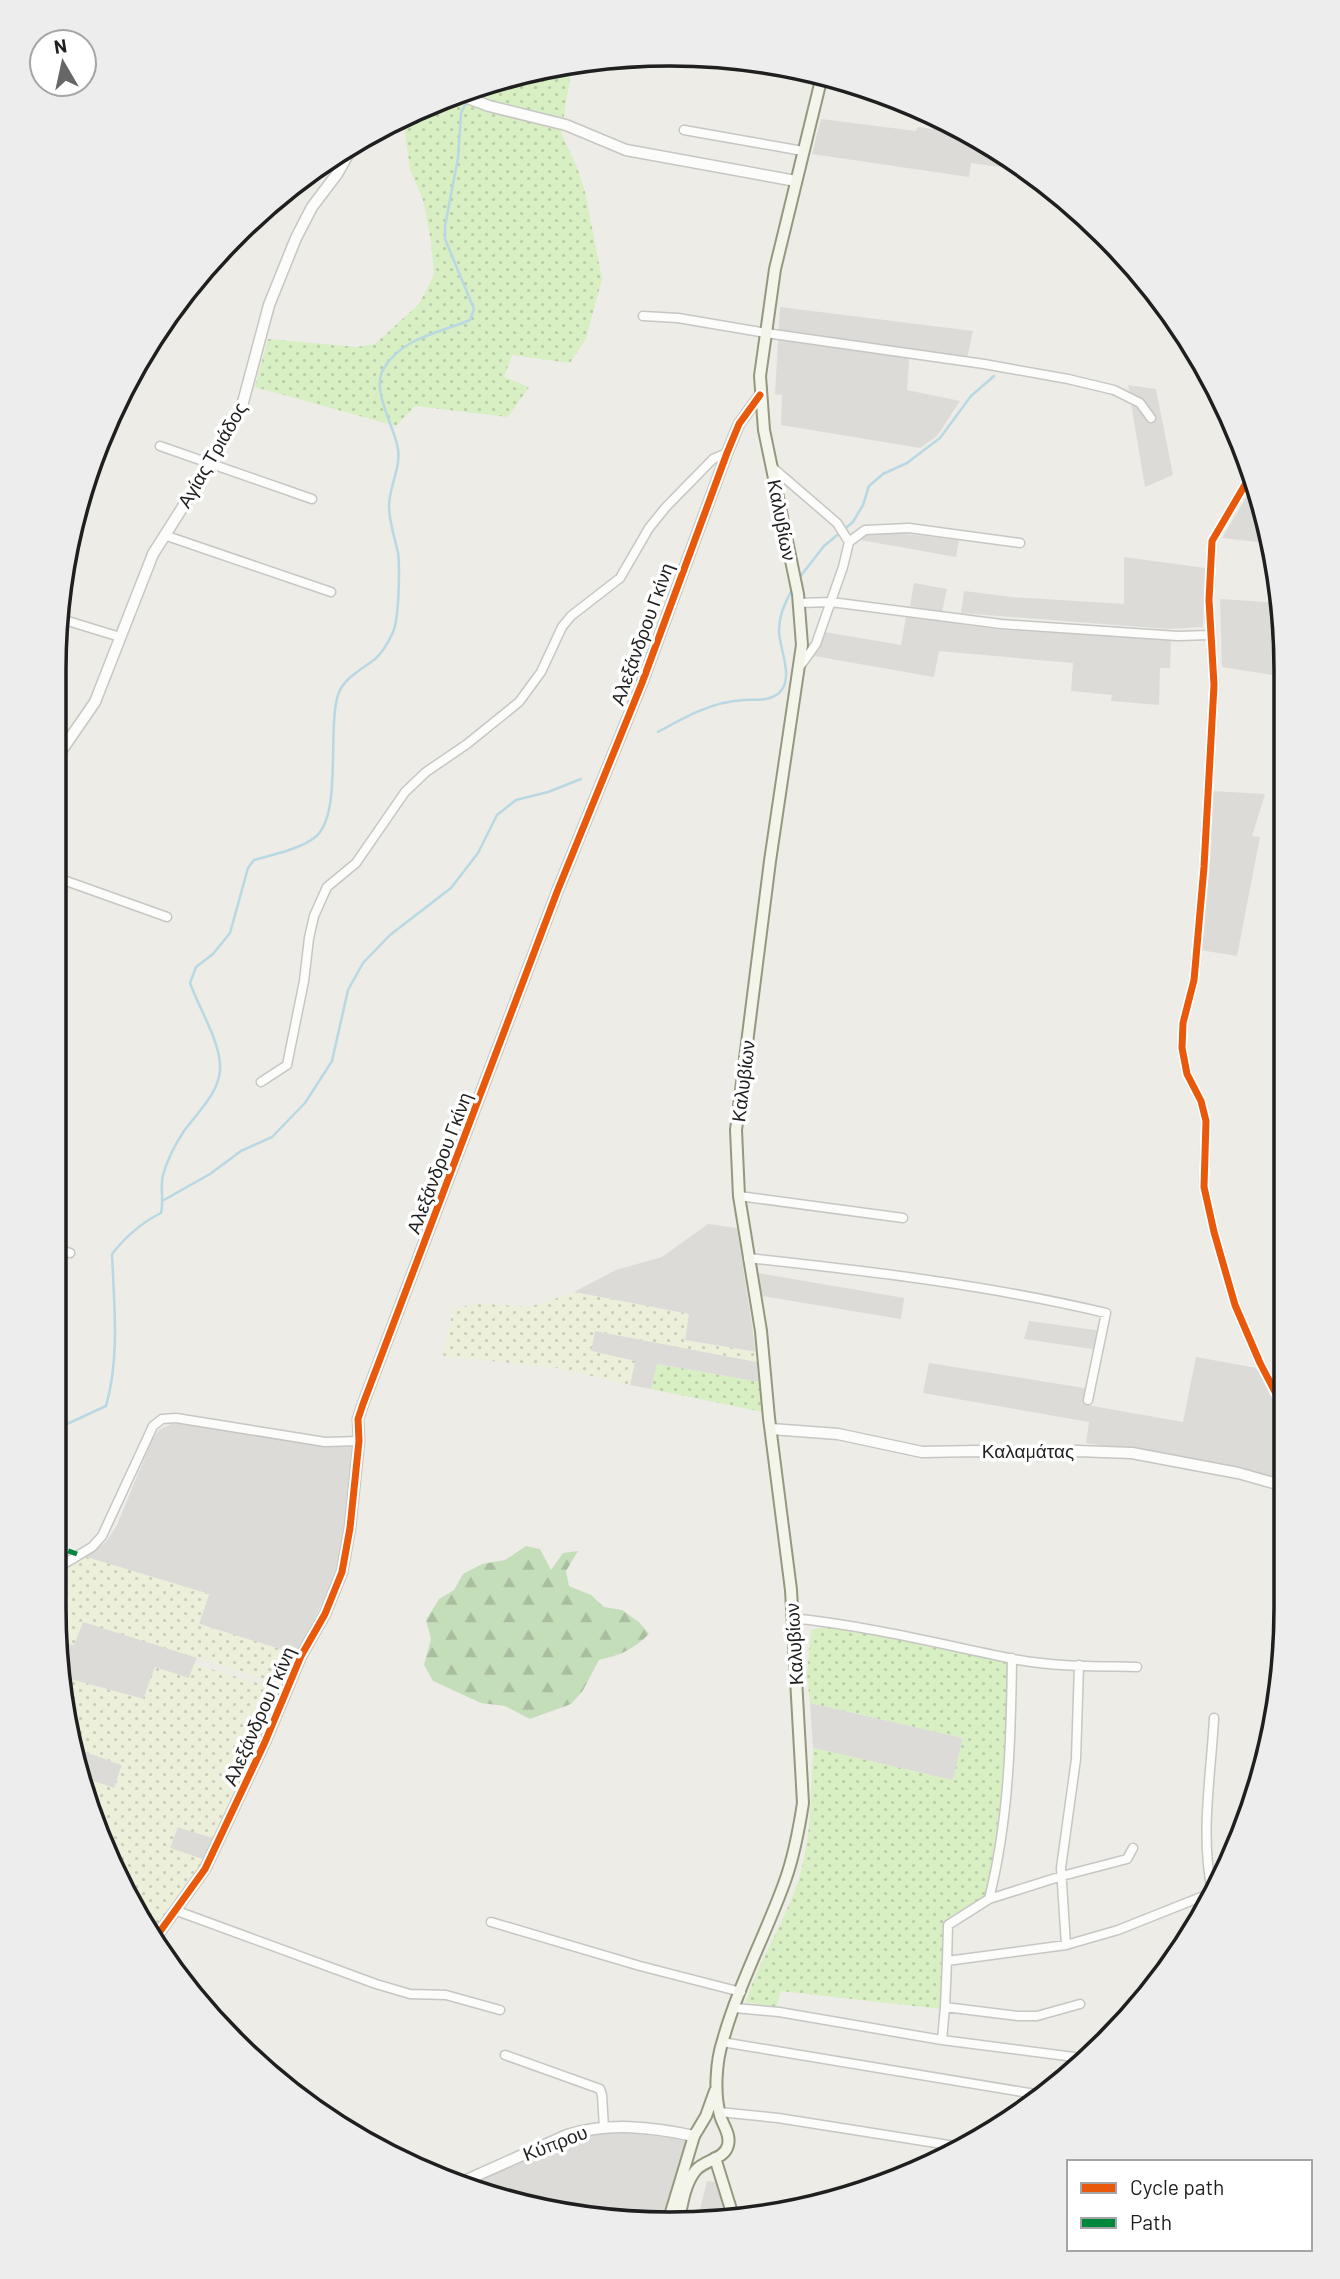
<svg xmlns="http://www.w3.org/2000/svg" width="1340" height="2279" font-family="Barlow,sans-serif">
  <defs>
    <pattern id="farmland-dots" width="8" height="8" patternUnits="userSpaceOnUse" patternTransform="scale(1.75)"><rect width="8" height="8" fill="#ecefd9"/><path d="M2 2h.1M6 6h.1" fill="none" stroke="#caccba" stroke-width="1.8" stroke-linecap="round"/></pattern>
    <pattern id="grass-dots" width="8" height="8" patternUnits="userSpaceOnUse" patternTransform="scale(1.75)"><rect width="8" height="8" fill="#d8eec3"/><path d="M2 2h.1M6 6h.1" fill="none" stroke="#b9cca7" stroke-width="1.8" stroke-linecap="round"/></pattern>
    <pattern id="forest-firs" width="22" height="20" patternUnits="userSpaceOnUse" patternTransform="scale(1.75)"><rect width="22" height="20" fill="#c5deba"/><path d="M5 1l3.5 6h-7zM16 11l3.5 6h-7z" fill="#a9be9f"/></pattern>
  </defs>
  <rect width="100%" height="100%" fill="#edece7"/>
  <path fill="#dcdbd8" d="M821,119L916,131L918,127L965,133L1012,158L1028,171L971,163L969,177L812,154Z
    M780,307L973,331L967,358L910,349L907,390L960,401L937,436L920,448L781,425L782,395L775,394Z
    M1128,385L1156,389L1173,475L1145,487Z
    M1254,484H1255L1267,543L1222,538Z
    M872,533H897L959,540L956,557L855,539Z
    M1124,557L1205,568L1203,627L1168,629L961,613L964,591L1012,597L1124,604Z
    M914,583L947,589L942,612L910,606Z
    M1220,599L1279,603L1284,629V677L1222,667Z
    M906,617L1001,630L1171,639L1170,668H1160L1159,705L1111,701L1112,695L1071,691L1073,663L939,651L934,677L814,656L825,632L901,645Z
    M1212,791L1265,794L1252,836L1260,837L1237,956L1200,950L1211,851Z
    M708,1224L737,1228L756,1352L685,1340L688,1314L574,1292L616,1270L662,1257Z
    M758,1273L904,1298L901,1319L762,1296Z
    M1029,1321L1102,1331L1099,1350L1024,1339Z
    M595,1331L757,1362L760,1382L657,1364L651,1389L630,1385L635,1361L591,1351Z
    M1196,1357L1262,1369L1284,1417V1480L1234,1466L1086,1443L1089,1422L923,1393L929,1363L1090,1389L1087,1405L1183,1422Z
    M171,1424H188L293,1442L328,1446L354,1445L344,1539L338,1564L327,1594L296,1654L199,1624L209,1594L86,1557L106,1542L117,1525L152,1440L159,1430Z
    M82,1621L197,1657L189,1678L144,1699L66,1678L60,1646L62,1642L74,1645Z
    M810,1703L963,1738L953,1780L813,1748Z
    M77,1749L122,1765L114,1789L82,1777Z
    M178,1827L216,1839L205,1860L170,1848Z
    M625,2133L687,2139L663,2219L510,2204L468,2185L583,2135Z
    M707,2181L722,2183L735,2218L710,2223L697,2222Z"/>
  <path fill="url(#farmland-dots)" d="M574,1292L689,1314L685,1340L756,1352L757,1362L595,1331L591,1351L635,1361L630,1385L557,1368L443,1356L453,1309L478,1303L524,1307L540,1304Z
    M86,1557L209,1594L199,1624L296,1654L283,1685L83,1622L74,1645L62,1642L60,1646L54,1609V1577L65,1567Z
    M194,1664L281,1690L216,1839L177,1827L170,1848L205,1860L157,1929L151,1927L87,1807L82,1777L114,1788L122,1765L77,1749L66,1678L143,1699L155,1667L189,1678Z"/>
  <path fill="url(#grass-dots)" d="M590,62L571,72L561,133L577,167L585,192L602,279L586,338L570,363L512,355L504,377L529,387L508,417L415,406L396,426L255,387L268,339L357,347L375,344L419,304L434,275L431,241L423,200L410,169L403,118C457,89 529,68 590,62Z
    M657,1364L760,1382L763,1412L651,1389Z
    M833,1625L1009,1659C1005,1739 1002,1818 987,1897L946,1920L941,2009L781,1991L776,2007L746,2002C760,1955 791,1914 802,1867C812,1828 811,1788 813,1748L953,1780L963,1738L810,1703L807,1675L811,1630Z"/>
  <path fill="url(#forest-firs)" d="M526,1546L540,1549L551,1570L563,1553L578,1551L566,1571L569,1586L591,1595L604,1607L622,1610L640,1623L649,1634C634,1649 619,1656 599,1660L582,1692L571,1704L530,1719L505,1706L481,1703L433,1681L424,1665L431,1639L426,1620L439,1599L454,1590L463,1574L482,1564L505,1560Z"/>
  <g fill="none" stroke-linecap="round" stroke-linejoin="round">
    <path stroke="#b8d8e3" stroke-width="2.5" d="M799,578L824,546L853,522L863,505L869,486L883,474L907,463L940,438L971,396L994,376
      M658,732C685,717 711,702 743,700C755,699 768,702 779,693C795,678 779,649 779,630C779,616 785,602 792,590
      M164,1200L210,1174L241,1151L272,1137L305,1103L332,1061L348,990L363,963L390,935L451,888L478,853L497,815L516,800L548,792L581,779
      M54,1430L106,1406C120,1358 114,1303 112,1254C126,1236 141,1223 161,1213C164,1200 160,1187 163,1175C167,1161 176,1143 184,1131C198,1112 222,1090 220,1065C219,1040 199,1008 190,983L196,967L213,954L230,933L248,868L254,860C272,855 300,849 314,838C343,818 327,729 338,695C343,678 363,669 375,659C382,653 389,641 393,632C399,619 400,568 398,553C395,538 389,522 389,506C389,487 401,468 398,449C395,427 370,390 384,368C403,337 440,333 470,320L474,309L445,239V226L458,158L461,113L472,90"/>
    <defs>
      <path id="minor" d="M684,130L803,151
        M643,316L678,318L766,333L984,364L1068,379L1114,390L1140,403L1151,418
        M160,446L312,499
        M772,467L837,523L849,542
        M1254,478H1249L1212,541L1209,600L1214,685L1204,867L1194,980L1183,1023L1182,1048L1187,1074L1201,1101L1206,1121L1204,1187L1214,1232L1235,1305L1260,1363L1284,1409
        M164,535L331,592
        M799,603L831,602L1001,624L1178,636L1209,635
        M58,618L120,637
        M801,665L816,644L843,567L849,542L865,530L909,528L1020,543
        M55,877L167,917
        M261,1082L287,1065L304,981L309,938L314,916L327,887L356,863L405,792L426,772L467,744L519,702L541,672L562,627L571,616L620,578L649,528L666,507L713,459L727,453
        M739,1196L903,1218
        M55,1248L70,1253
        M748,1258C869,1271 988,1285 1106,1313L1088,1400
        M54,1570L92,1547L102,1536L153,1426L162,1419L176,1418L325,1442L359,1441
        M792,1618C869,1626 944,1645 1019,1660C1058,1667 1098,1666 1137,1667
        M1012,1658C1011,1739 1009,1820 989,1899L1062,1876L1127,1859L1133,1848
        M1212,1891C1200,1834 1211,1776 1214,1718
        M177,1911L376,1984L410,1994L446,1995L500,2010
        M491,1922L640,1966L741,1992
        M1066,1945L1061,1868L1076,1759L1079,1665
        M947,1961L948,1925L989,1899
        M1080,2004L1037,2016H1018L945,2007L942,2040L1082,2058
        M945,2007L947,1961L1066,1945L1118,1930L1211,1893
        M735,2008L779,2012L942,2040
        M722,2042L1047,2096
        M505,2055L600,2089L602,2095L604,2128
        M719,2112L778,2118L955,2146"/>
      <path id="tertiary" d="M457,94L489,106L566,125L626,150L796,181
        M55,760L95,702L153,554L210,464L242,406L269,305L296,238L312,207L337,174L354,144
        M771,1429L838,1434L922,1452L978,1451L1041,1455L1077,1451L1132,1453L1238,1473L1284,1486
        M156,1937L205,1869L265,1742L301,1656L325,1614L342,1572L350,1528L359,1441L358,1419L363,1404L557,892L642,683L727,453L739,424L760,395
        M462,2182L567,2135C609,2122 652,2127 694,2136"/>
      <path id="secondary" d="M715,2158L734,2219
        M669,2219L694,2136L706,2116L715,2091
        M679,2220C682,2204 685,2183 696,2170C705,2160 725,2159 728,2145C731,2134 722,2124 720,2115C714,2093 716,2061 723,2040C738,1986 766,1934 785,1881C794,1856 799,1829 803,1803L791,1590L769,1418L761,1331L739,1196L736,1130L770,861L802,645L798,594L764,430L760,376L775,269L822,76"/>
    </defs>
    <use href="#minor" stroke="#c6c6c3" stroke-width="11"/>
    <use href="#tertiary" stroke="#c6c6c3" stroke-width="13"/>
    <use href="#secondary" stroke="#94987e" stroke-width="14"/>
    <use href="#minor" stroke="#fcfcfb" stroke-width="8"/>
    <use href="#tertiary" stroke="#fcfcfb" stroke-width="10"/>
    <use href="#secondary" stroke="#f3f4ea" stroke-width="10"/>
    <path stroke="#00873e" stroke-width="5" stroke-dasharray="10 5" stroke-linecap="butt" d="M54,1546L77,1554"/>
    <defs>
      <path id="cycleway" d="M1254,478H1249L1212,541L1209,600L1214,685L1204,867L1194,980L1183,1023L1182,1048L1187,1074L1201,1101L1206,1121L1204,1187L1214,1232L1235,1305L1260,1363L1284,1409
        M156,1937L205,1869L265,1742L301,1656L325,1614L342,1572L350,1528L359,1441L358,1419L363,1404L557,892L642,683L727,453L739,424L760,395"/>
    </defs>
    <use href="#cycleway" stroke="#fff" stroke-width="11"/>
    <use href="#cycleway" stroke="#e8590c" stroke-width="7"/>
  </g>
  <g text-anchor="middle" stroke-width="7" stroke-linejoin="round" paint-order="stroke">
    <g font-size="19" fill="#1f1f1f" stroke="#fff">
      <text transform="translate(212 455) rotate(-60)" y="7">Αγίας Τριάδος</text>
      <text transform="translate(782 520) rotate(79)" y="7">Καλυβίων</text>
      <text transform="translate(642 634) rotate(-70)" y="7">Αλεξάνδρου Γκίνη</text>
      <text transform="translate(743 1081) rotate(-83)" y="7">Καλυβίων</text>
      <text transform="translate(439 1163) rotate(-69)" y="7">Αλεξάνδρου Γκίνη</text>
      <text x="1028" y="1458">Καλαμάτας</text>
      <text transform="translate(794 1644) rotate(-93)" y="7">Καλυβίων</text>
      <text transform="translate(259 1716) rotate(-66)" y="7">Αλεξάνδρου Γκίνη</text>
      <text transform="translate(555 2143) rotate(-21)" y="7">Κύπρου</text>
    </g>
  </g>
  <path d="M0 0H1340V2279H0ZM670 66H670A604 604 0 0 1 1274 670V1608A604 604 0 0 1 670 2212H670A604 604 0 0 1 66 1608V670A604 604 0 0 1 670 66Z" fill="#ededed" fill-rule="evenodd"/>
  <path fill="none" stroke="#1f1f1f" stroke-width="3.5" d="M670 66H670A604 604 0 0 1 1274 670V1608A604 604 0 0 1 670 2212H670A604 604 0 0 1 66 1608V670A604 604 0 0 1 670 66Z"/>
  <rect x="1067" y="2160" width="245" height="91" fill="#ffffff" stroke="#a5a5a5" stroke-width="2"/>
  <rect x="1081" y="2183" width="35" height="10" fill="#e8590c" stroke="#a5a5a5" stroke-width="2"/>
  <text x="1130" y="2195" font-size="21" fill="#1f1f1f">Cycle path</text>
  <rect x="1081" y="2218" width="35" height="10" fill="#00873e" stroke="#a5a5a5" stroke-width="2"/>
  <text x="1130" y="2230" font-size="21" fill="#1f1f1f">Path</text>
  <g transform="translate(63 63) rotate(351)"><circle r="33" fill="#ffffff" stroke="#a5a5a5" stroke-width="2"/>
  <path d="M0-5L12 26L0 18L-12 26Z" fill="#676765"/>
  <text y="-10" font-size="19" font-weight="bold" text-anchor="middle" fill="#1f1f1f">N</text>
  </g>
</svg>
